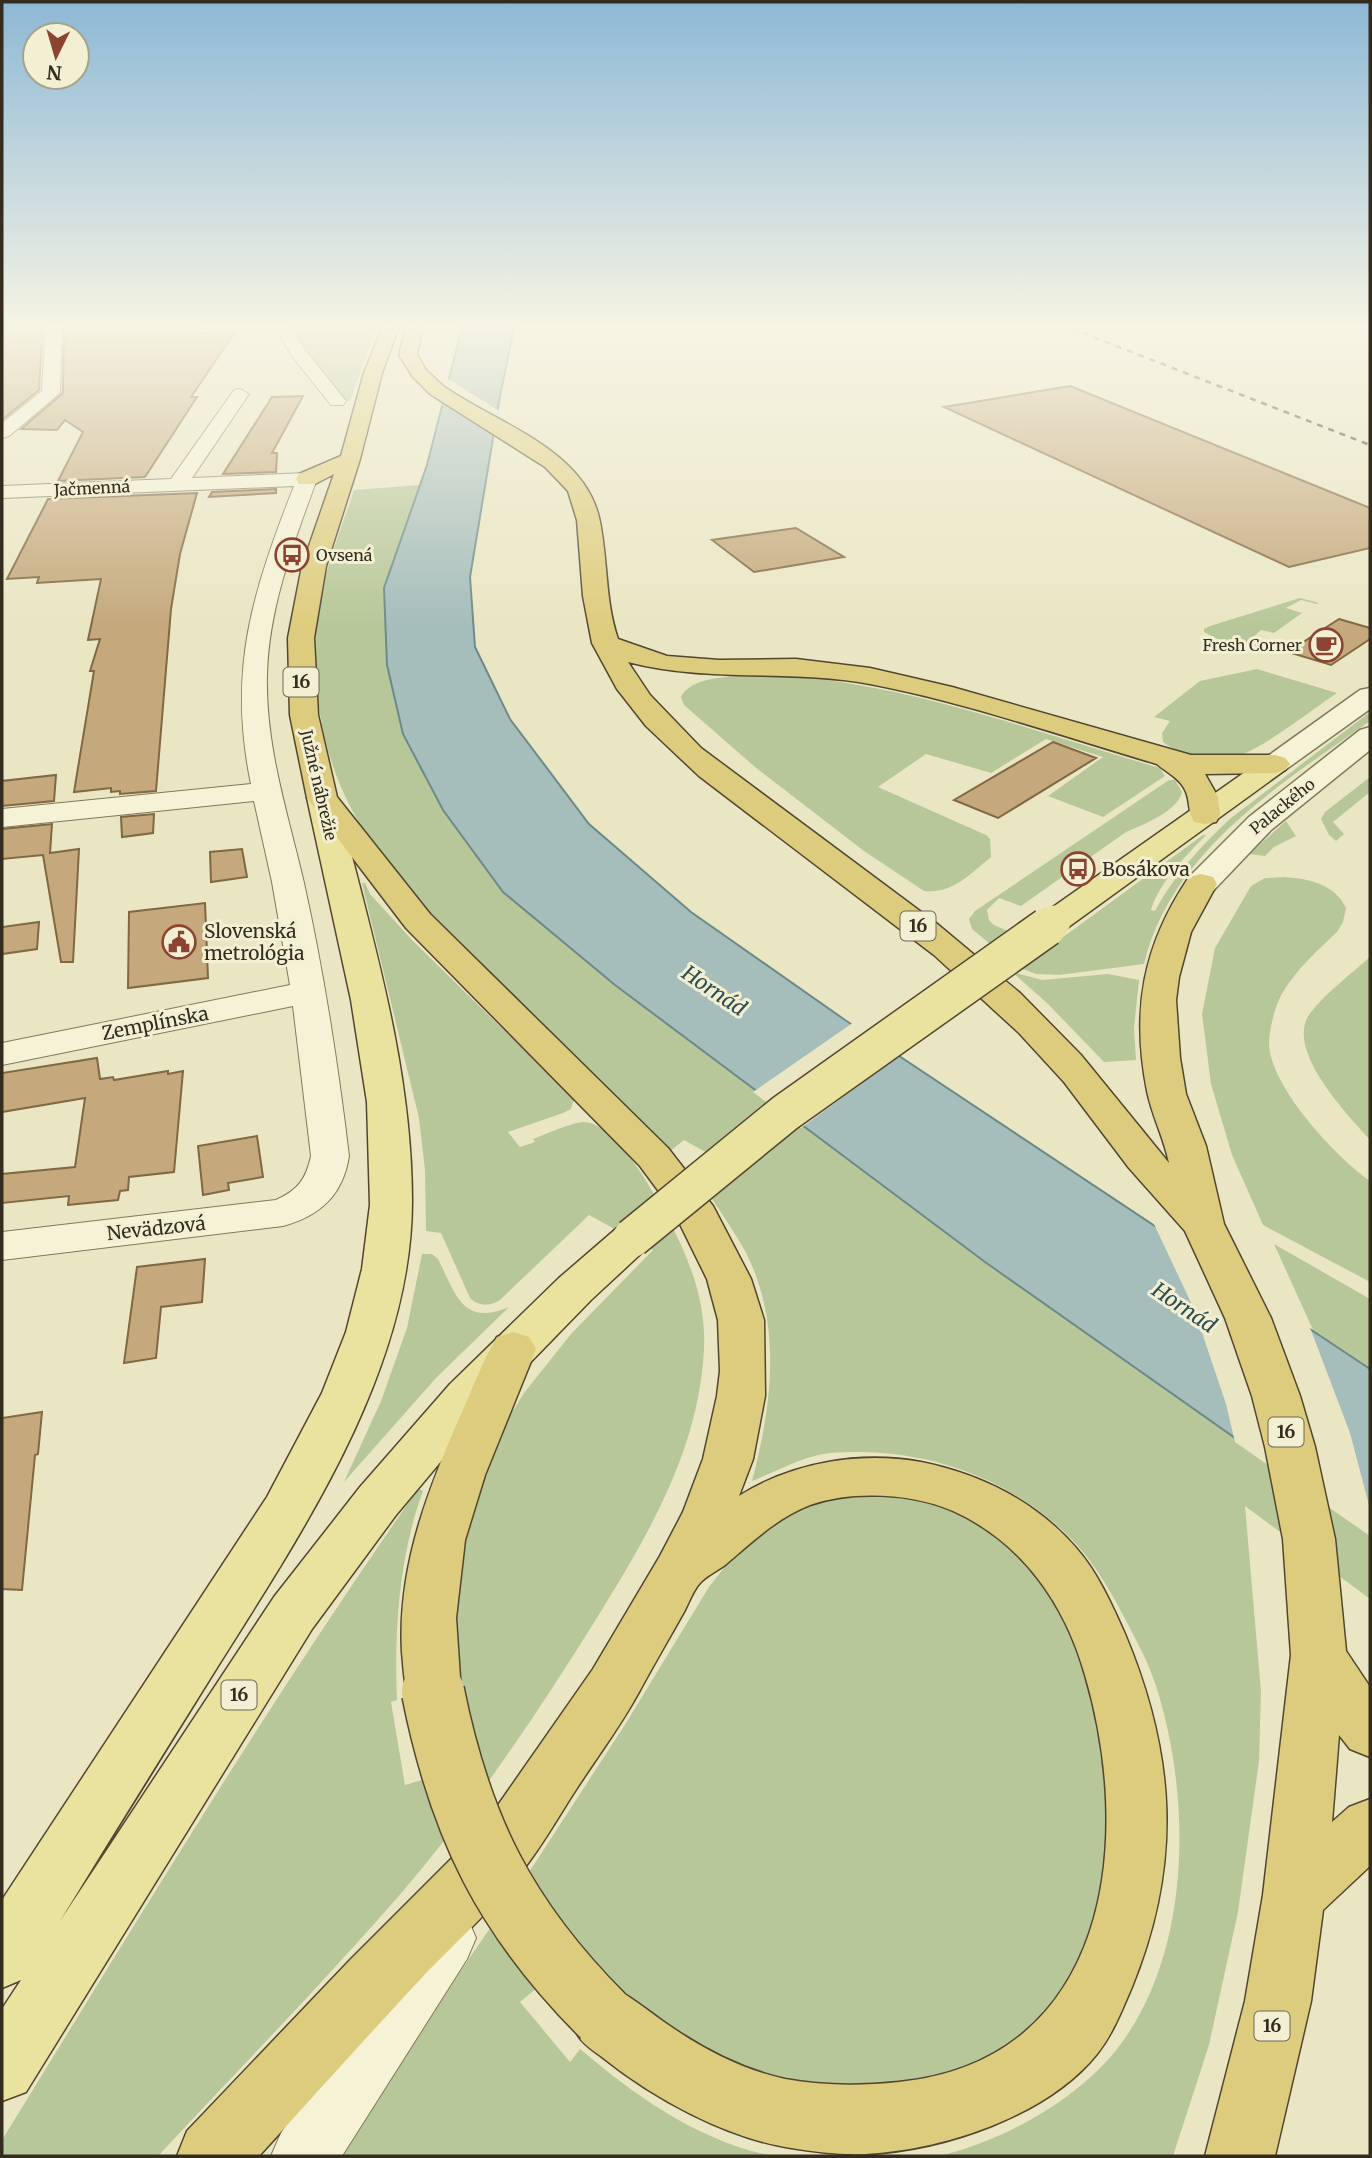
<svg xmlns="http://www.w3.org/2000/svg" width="1372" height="2158" font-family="Merriweather,serif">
  <rect width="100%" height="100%" fill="#eae6c4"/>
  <path fill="#b8c799" d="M282,324H377L350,401H337L298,352Z
    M420,485L384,588L387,665L403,735L443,810L503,892L615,985L985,1262L1370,1533V1599L1245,1506L1261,1691L1259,1761L1238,1912L1209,2045L1173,2156H938C1001,2142 1076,2101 1117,2049C1192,1953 1192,1798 1156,1686C1148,1661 1135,1638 1123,1615C1106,1583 1088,1553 1061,1529C999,1472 914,1446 830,1453C806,1455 775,1472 752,1481C772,1405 783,1322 744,1249C734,1232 723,1215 712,1199L743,1173L684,1140L669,1152C620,1104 570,1056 521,1008C458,948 391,885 351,808C323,756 311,686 316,628C320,580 339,535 354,490Z
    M1300,598L1319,603L1317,604L1301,600L1286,608L1302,613L1274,633L1261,630L1249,641L1261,645L1258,646L1223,642L1204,632V629L1210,626Z
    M1257,669L1337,693C1311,710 1268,745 1241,755C1219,764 1181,757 1163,742L1162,733L1170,721L1154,717L1200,681Z
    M789,676C916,686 1038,733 1160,768L1165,776L1103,817L1048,796L1103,757L1046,739L991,773L926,754L878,787L986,835L990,839L991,857C970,874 953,894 924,891L864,851L755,767L684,705L681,697C693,670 764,676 789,676Z
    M1370,712V721C1281,784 1171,851 1144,964L1059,975L1036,974L1018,967L972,929L969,919L975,911L1169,780H1175L1182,792C1178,811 1143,825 1126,832L1021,906L999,898L987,910L989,920L994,925L1048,948L1203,835H1206C1185,857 1160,881 1151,910L1155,911C1174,875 1201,846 1231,818Z
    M1370,777V792L1333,822L1344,834L1336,841L1329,835L1321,819L1325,812Z
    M1286,821L1296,836L1274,847L1265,856L1249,854Z
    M1285,877C1309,879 1335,884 1346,908L1343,922L1337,932C1318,950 1296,970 1283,992C1275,1005 1269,1030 1269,1045C1272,1089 1336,1157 1370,1181V1282L1263,1225L1232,1155L1211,1084L1202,1014L1215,948L1251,886L1265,878Z
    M362,883H365L370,894L413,941L574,1099L571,1109L563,1113L508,1132L520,1147L535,1142L533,1139C549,1133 567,1124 583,1122C608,1121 640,1169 651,1189C680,1237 707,1291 704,1349C699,1451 647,1537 595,1621C537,1714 475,1806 404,1890C325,1981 240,2068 158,2156H2V2140C137,1921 270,1700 418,1489L423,1491C399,1556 394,1631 397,1700L391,1702L405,1785L477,1764L460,1686L450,1577L498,1435L524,1393L571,1334L653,1250L589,1215L500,1300C490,1306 479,1307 470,1298L441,1233L426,1231L425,1170L419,1118Z
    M1370,957V1140C1348,1115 1282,1048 1311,1012C1327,992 1351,974 1370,957Z
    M1012,972L1042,980L1108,974L1139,980L1134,1028L1136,1060L1104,1062L1048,1004Z
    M1274,1244L1370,1299V1369L1314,1332Z
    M422,1254H432L438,1259C456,1294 462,1327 509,1307L436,1378L344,1482L381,1401L407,1328Z
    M839,1491L922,1492L1010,1535L1078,1625L1118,1804L1103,1927L1034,2035L932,2086L803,2096L654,2029L582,1950L520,2002L570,2062L580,2049C637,2097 698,2141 773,2156H341L378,2091L537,1860L626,1723L709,1587L727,1564L779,1516Z"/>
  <path fill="#a5bdbb" stroke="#6d8a89" stroke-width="2" d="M463,324H515L500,396L470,577L475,647L510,719L589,824L691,912L845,1020L1370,1369V1533L985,1262L615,985L503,892L443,810L403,734L387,665L384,588L427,465Z"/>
  <path fill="#eae6c4" d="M445,377L501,412L498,435L439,401Z
    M854,1022L902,1054L801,1128L753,1092Z
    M1153,1222L1309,1325L1350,1433L1370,1509V1536L1235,1442L1226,1404L1194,1309Z"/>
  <path fill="#c5a97d" stroke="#806844" stroke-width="2" d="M2,324H43L39,390L2,420Z
    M64,324H199V333L235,332L191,397H197L145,477L58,481L83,432L65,420L57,430L21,429L63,393Z
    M1070,386L1370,508V548L1289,567L944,407Z
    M303,396L272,453H277L276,472L223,474L272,397Z
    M276,489V493L209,497L212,492Z
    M197,493L180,554L171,609L156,791L120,794V791L111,792V788L74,792L94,671H90L100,639L88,640L101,579L37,583L39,577L7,579L48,499Z
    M796,528L844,557L754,572L712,540Z
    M1339,619L1370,628V639L1331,665L1288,652Z
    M1053,742L1096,758L998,818L954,800Z
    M56,775L54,801L2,806V781Z
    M154,814L153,833L122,837L121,817Z
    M52,824L50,853L79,849L73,962H61L43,855L2,859V829Z
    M242,849L247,877L211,882L210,852Z
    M205,903L208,978L128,988L129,912Z
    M39,922L37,949L2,954V927Z
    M97,1058L100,1079L113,1077L114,1080L168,1071V1074L183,1071L174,1172L129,1177L128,1190L120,1191L118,1200L68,1205L69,1196L2,1203V1174L75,1167L85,1098L2,1112V1073Z
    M257,1136L263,1177L228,1183L229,1190L203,1195L198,1146Z
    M205,1259L202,1302L161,1307L156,1358L124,1363L137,1267Z
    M42,1412L38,1454L35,1455L22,1590L2,1589V1418Z"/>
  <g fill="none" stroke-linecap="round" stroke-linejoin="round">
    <defs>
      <path id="minor" d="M46,324H62L60,393L9,436L2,438V423L42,391Z
        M274,324H290L305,350L346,401L343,405H331L292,356Z
        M240,389L249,394L192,478L307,473L314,475L317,479C294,542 269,606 267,674C265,746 288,814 304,883C324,973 338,1064 349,1156C343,1195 320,1216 283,1226L2,1260V1232L276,1200C298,1190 306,1179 311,1156L293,1006L2,1065V1043L290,985L272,882L254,801L2,827V809L251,784C227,669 253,591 294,486L2,498V486L171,479L234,390Z
        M446,1908L467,1917L476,1938L467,1959L342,2156H271L281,2133L425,1917Z"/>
      <path id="tertiary" d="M1370,688V709L1285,770L1275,773L1265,770L1260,764L1265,758L1360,690Z
        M1370,727V750L1271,830L1213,891L1201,894L1189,891L1185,884L1189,877L1249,817L1360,730Z"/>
      <path id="primary" d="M1275,755L1285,758L1290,764L1285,770L1067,928L1055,931L1043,928L1038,921L1043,914L1265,758Z
        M322,789L333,792L337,798C370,931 412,1063 412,1201C412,1369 304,1529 218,1666C165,1751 112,1836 60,1921L274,1597L360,1487L450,1384L559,1278L617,1228L632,1223L647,1228L654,1238L647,1248L591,1300L484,1410L396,1515L312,1629L26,2092L2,2101V2009L21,1980L2,1988V1900L267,1497L322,1393L346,1332L362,1269L370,1205L367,1102L351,1000L307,798L311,792Z"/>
      <path id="trunk" d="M384,324H400L382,373L360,459L326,566L314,638L318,715L337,797L430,914L668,1148L713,1206L751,1279L764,1320L765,1396L753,1459L739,1496C792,1462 860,1451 921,1462C981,1474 1037,1502 1077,1549C1098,1573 1112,1605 1125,1634C1176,1756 1182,1864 1132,1987C1122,2010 1113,2034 1097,2054C1047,2116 944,2150 866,2154C841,2155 816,2152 791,2148C726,2138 653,2098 602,2057C594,2051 584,2045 579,2037C575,2031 573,2023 570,2016L580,1993L603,1983C627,1993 643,2007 664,2022C701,2048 740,2069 785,2079C823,2086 861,2086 899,2082C1110,2060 1134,1841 1085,1675C1065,1604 1022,1542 953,1511C912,1493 852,1490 810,1505C778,1517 751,1543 725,1565C717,1571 706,1576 700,1583C694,1589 689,1602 685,1610C670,1637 654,1664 639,1692C621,1725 598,1756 577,1788C560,1814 545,1841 526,1866C498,1904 460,1938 427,1972C370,2033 315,2095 259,2156H177L187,2131L350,1960L482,1828L593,1669L660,1556L683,1512L703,1459L717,1396L720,1371L718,1320L707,1279L674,1212L640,1166L406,928L307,798L290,715L288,638L302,566L334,474L315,484H299L296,479L299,474L341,456L364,373Z
        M407,324H423L417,355L426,370L443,386C497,424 586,449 600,522C608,562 605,601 618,639L667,656L719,660L796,659L870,668L952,687L1191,755H1275L1285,758L1290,764L1285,770L1275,773L1205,774L1218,797L1220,815L1216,822L1205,824L1194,822C1187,811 1191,799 1184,788C1178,777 1166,772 1157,764C1065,737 965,702 870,684C790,669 708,683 628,662L650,695L701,748L936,923L1020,993L1081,1055L1169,1163C1164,1138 1152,1116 1147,1091C1131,1010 1143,945 1189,877L1201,874L1213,877L1217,884L1191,932L1179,977L1176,1000L1180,1058L1186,1094L1206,1146L1224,1224L1271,1318L1300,1396L1315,1447L1335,1539L1346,1651L1370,1687V1757L1350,1749L1339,1735L1332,1822L1349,1807L1370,1799V1866L1323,1910L1311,2001L1275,2156H1205L1245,2001L1263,1895L1291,1655L1283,1539L1265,1447L1252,1396L1225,1318L1185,1231L1129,1168L1064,1082L1019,1033L934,955L699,776L646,726L617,689L592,643L583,596L577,520L568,491L545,467L430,394L413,377L399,355Z
        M513,1332L529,1337L536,1349L485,1475L465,1540L456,1618L461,1692L453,1709L433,1717L413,1709C404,1690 404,1673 402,1652C397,1565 430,1484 465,1405C475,1382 484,1359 497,1337Z"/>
    </defs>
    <use href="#minor" stroke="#83785c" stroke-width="2"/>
    <use href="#tertiary" stroke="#83785c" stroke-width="3"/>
    <use href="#primary" stroke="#514630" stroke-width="3"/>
    <use href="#trunk" stroke="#514630" stroke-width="3"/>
    <use href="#minor" fill="#f5f2d6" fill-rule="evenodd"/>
    <use href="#tertiary" fill="#f5f2d6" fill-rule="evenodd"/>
    <use href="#primary" fill="#eae29f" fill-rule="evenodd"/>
    <use href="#trunk" fill="#decc7e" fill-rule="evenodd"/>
    <path stroke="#342d1f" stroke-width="2.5" stroke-dasharray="6 6" stroke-linecap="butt" d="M1060,324L1370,445"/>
    <defs>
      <path id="primary-bridge-far1" d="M1044,929L1055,921"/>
      <path id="primary-bridge" d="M632,1238L785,1113L1047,927"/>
      <path id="trunk-bridge" d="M433,1692C460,1827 505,1918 603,2016"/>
    </defs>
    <use href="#primary-bridge-far1" stroke="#514630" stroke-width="32" stroke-linecap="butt"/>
    <use href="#primary-bridge" stroke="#514630" stroke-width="41" stroke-linecap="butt"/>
    <use href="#trunk-bridge" stroke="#514630" stroke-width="65" stroke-linecap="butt"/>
    <use href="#primary-bridge-far1" stroke="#eae29f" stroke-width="31"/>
    <use href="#primary-bridge" stroke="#eae29f" stroke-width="38"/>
    <use href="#trunk-bridge" stroke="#decc7e" stroke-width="62"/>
  </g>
  <linearGradient id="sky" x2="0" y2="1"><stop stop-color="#8db8d6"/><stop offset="0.52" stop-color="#f6f4e4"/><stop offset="1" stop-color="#f6f4e4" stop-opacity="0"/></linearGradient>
  <rect width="1372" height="626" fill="url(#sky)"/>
  <defs>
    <symbol id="bus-ring" viewBox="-11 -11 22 22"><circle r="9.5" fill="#f2efd3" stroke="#8c4331" stroke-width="1.5"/><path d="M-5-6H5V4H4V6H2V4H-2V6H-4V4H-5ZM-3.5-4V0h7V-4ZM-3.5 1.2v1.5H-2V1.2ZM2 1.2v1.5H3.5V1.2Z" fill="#8c4331"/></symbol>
    <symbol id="cafe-ring" viewBox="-11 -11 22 22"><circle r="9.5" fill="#f2efd3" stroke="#8c4331" stroke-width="1.5"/><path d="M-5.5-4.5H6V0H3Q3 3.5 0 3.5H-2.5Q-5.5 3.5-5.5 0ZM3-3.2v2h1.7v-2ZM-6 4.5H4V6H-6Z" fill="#8c4331"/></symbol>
    <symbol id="civic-ring" viewBox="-11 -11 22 22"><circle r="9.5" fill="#f2efd3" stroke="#8c4331" stroke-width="1.5"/><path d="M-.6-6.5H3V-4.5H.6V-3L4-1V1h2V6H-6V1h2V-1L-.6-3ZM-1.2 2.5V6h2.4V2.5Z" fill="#8c4331"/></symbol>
  </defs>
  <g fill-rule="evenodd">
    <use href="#bus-ring" x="273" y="536" width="38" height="38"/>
    <use href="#cafe-ring" x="1307" y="626" width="38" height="38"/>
    <use href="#bus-ring" x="1059" y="850" width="38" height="38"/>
    <use href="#civic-ring" x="160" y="923" width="38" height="38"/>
  </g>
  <g text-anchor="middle" stroke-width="6" stroke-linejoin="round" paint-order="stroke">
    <g font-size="16" fill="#342d1f" stroke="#f2efd3">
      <text transform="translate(92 488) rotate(-3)" y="6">Jačmenná</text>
      <text transform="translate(319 785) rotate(77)" y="6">Južné nábrežie</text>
      <text transform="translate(1282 806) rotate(-39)" y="6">Palackého</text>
    </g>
    <g font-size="16" fill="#342d1f" stroke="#f2efd3" text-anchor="start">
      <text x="316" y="561">Ovsená</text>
      <text x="1302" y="651" text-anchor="end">Fresh Corner</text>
    </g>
    <g fill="#f2efd3" stroke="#6d6755" stroke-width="2">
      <rect x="283.5" y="667.5" width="35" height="29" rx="5"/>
      <rect x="900.5" y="911.5" width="35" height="29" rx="5"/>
      <rect x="1268.5" y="1417.5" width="35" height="29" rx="5"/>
      <rect x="221.5" y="1680.5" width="35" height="29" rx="5"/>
      <rect x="1254.5" y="2011.5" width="35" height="29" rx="5"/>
    </g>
    <g font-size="18" font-weight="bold" fill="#342d1f">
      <text x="301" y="688">16</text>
      <text x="918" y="932">16</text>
      <text x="1286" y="1438">16</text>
      <text x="239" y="1701">16</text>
      <text x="1272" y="2032">16</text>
    </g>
    <g font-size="19" fill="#342d1f" stroke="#f2efd3" text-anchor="start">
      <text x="1102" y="876">Bosákova</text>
      <text x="204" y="938">Slovenská<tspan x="204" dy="22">metrológia</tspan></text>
    </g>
    <g font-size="19" fill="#342d1f" stroke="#f2efd3">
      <text transform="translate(155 1023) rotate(-11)" y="7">Zemplínska</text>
      <text transform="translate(156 1228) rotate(-6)" y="7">Nevädzová</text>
    </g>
    <g font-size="21" font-style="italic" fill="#2f4e52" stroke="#f2efd3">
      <text transform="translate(714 991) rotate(34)" y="7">Hornád</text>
      <text transform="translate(1184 1308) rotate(34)" y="7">Hornád</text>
    </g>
  </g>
  <rect width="1372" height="2158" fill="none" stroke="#342d1f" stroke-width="7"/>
  <g transform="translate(56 56) rotate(185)"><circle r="33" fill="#f2efd3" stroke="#a6a18b" stroke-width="2"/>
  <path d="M0-5L12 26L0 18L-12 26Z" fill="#8c4331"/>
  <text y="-10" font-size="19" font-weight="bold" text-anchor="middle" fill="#342d1f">N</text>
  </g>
</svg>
